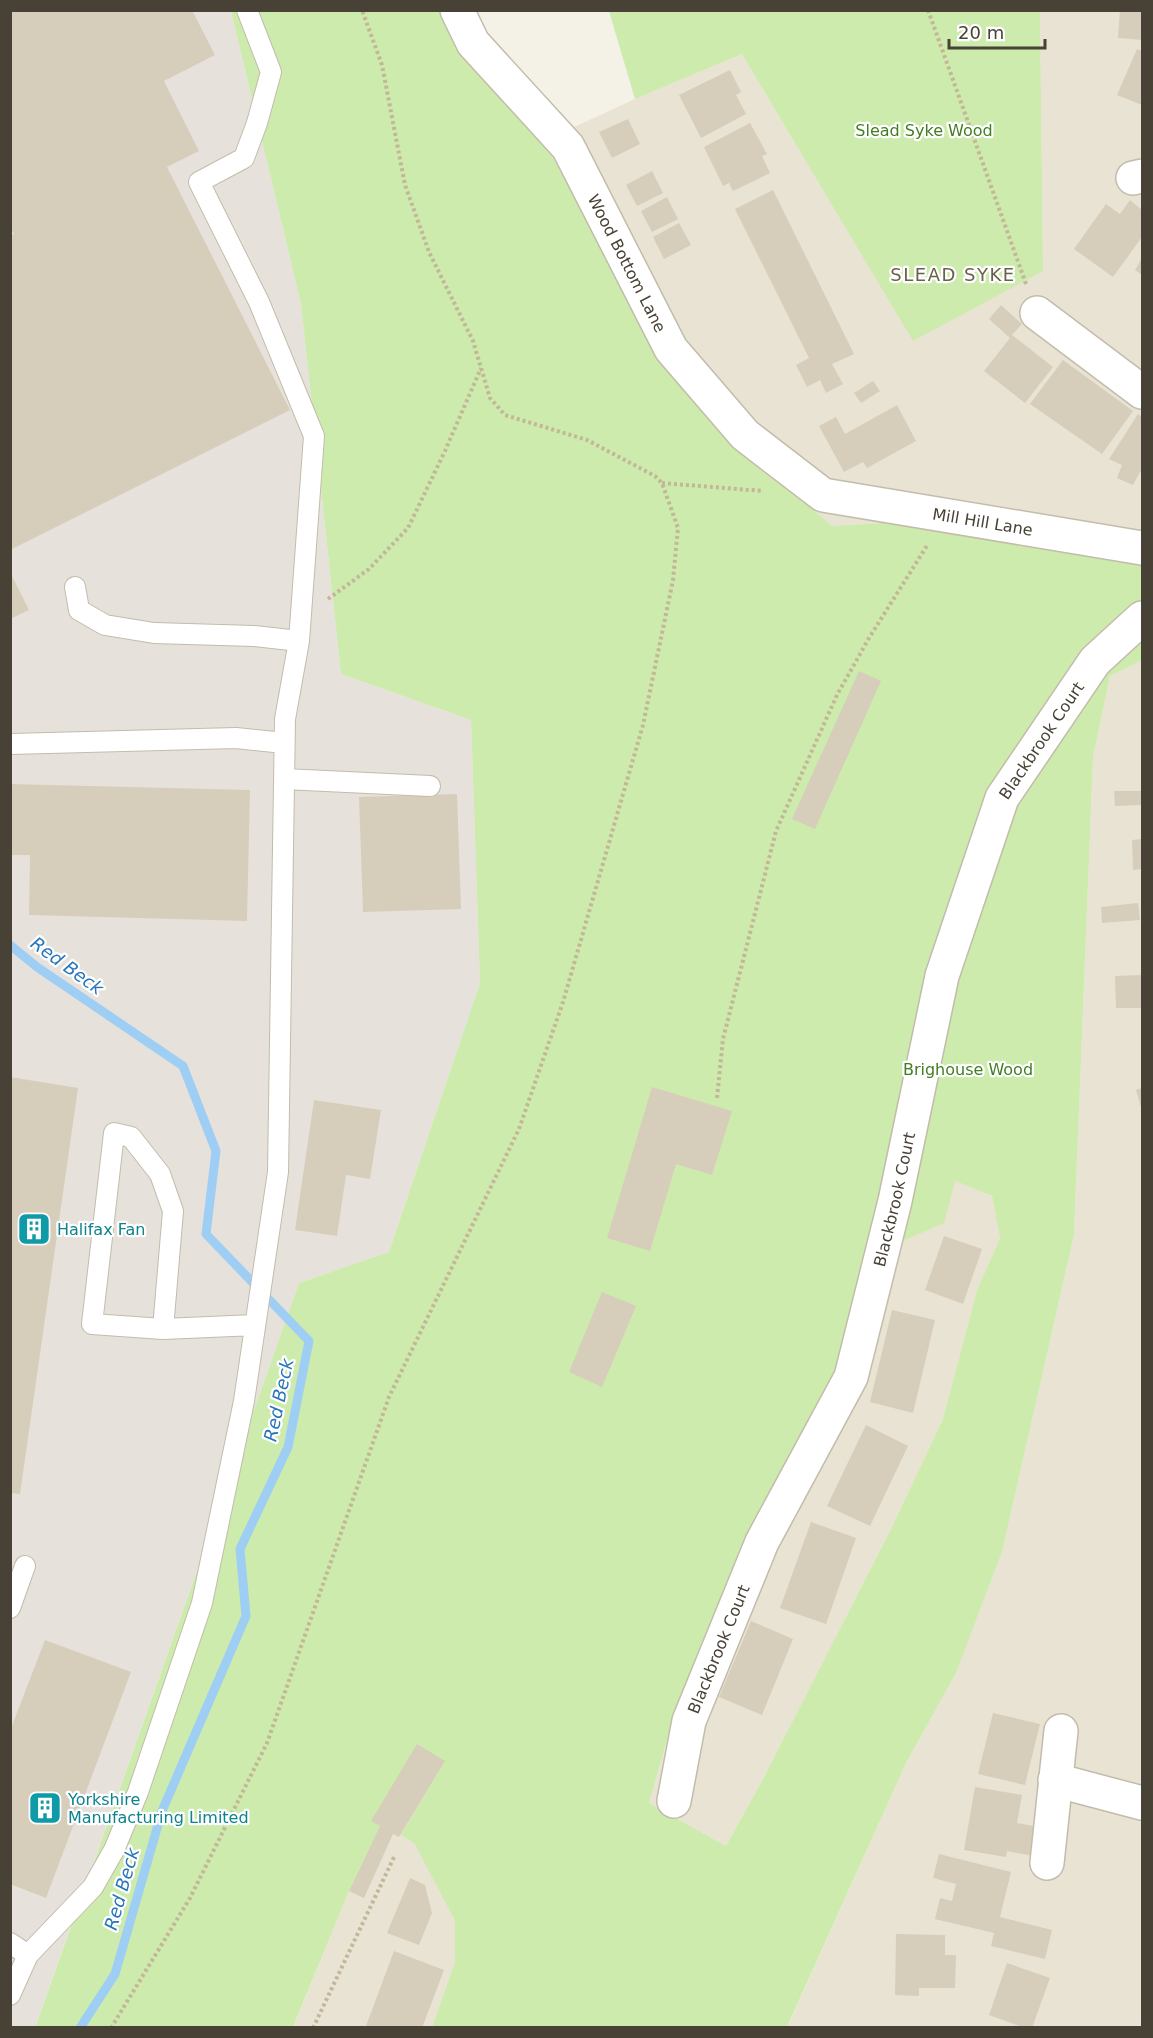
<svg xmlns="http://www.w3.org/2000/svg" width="1153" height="2038" font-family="'DejaVu Sans',sans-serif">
  <rect width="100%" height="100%" fill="#f4f1e6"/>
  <path fill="#e9e3d4" d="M1040,11H1142V562L913,521L832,526L739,445L657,349L544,141L635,99L742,54L913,340L1043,271Z
    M1142,660V2027L787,2028L906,1763L956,1673L1002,1552L1074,1235L1093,757L1110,676Z
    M955,1181L992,1196L1000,1238L977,1290L943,1419L891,1529L762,1781L726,1846L649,1803L670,1729L868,1256Z
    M417,1744L445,1761L414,1843L455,1921V1962L432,2027L293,2028L349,1891Z"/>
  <path fill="#e6e2db" d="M11,11H231L301,304L341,674L471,720L480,983L389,1252L299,1283L35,2027L11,2028Z"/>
  <path fill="#ccebac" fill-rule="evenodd" d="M231,11H473L657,349L739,445L832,526L913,521L1142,562V660L1110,676L1093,757L1074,1235L1002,1552L956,1673L906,1763L787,2027H432L455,1962V1921L414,1843L401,1835L445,1761L380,1826L349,1891L293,2027L35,2028L299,1283L389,1252L480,983L471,720L341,674L301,304ZM955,1181L992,1196L1000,1238L977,1290L943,1419L891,1529L762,1781L726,1846L649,1803L670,1729L752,1536L836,1374L868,1256L944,1223Z
    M609,11H1040L1043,271L913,341L742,54L635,99Z"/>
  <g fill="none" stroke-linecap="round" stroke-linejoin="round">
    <path stroke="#9fcef5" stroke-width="9" d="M10,945L37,967L183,1066L216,1151L206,1234L309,1341L288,1447L240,1549L246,1616L162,1811L115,1974L80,2028"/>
  </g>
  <path fill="#d7cdbb" d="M10,10H192L215,55L164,81L199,151L167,167L290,410L10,550V236L14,234L10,228Z
    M1120,10H1142V40L1118,38Z
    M1137,49L1142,51V105L1117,95Z
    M730,70L741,92L736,95L746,114L701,138L679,95Z
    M628,119L640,144L612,158L599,132Z
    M750,123L767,154L762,156L770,173L733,191L729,183L723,186L704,147Z
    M652,171L663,193L637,206L626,185Z
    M773,190L854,354L832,364L843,384L826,393L820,380L807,387L796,365L809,358L735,209Z
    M667,197L678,219L652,232L641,211Z
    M1130,200L1142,210V237L1113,277L1074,249L1106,204L1120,214Z
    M679,223L691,245L664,259L653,237Z
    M1142,258V275L1135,270Z
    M1001,305L1022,324L1012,335L1053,367L1025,403L984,371L1010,338L989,319Z
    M1063,360L1133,411L1102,454L1030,404Z
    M873,381L880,391L861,403L854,393Z
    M897,405L916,441L867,468L863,462L844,472L819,426L836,417L845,434Z
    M1138,414L1142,417V473L1140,472L1133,485L1117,478L1122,465L1109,459Z
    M10,572L29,610L10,619Z
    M859,671L881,681L815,829L792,819Z
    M10,784L250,790L247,921L29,915L30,855H10Z
    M1114,791H1141L1142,805L1115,806Z
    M457,794L461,909L363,912L359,797Z
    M1142,839V869L1133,870L1132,840Z
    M1138,903L1140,920L1102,923L1101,907Z
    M1142,975V1008H1116L1115,976Z
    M10,1077L78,1088L20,1494L10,1493Z
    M652,1087L732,1111L712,1175L676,1164L650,1251L607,1238Z
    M1142,1088V1111L1136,1090Z
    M314,1100L381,1110L370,1179L346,1175L337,1236L295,1230Z
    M944,1236L982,1249L963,1304L925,1290Z
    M602,1292L636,1306L602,1387L569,1372Z
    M892,1310L935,1320L913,1413L870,1402Z
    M866,1425L908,1446L870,1526L827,1506Z
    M811,1522L856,1538L826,1624L780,1608Z
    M751,1621L793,1639L762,1715L719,1697Z
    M45,1640L131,1672L46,1898L10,1884V1731Z
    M993,1713L1040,1724L1025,1785L978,1774Z
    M417,1744L445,1761L399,1837L393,1834L364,1898L349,1891L380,1826L371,1821Z
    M975,1787L1022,1795L1017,1823L1039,1827L1034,1856L1007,1851L1006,1857L964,1850Z
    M939,1854L1011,1872L1000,1917L1052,1930L1045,1959L991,1946L994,1933L935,1919L940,1898L952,1901L956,1884L933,1878Z
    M410,1878L425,1885L432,1913L419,1945L387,1933Z
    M896,1934L945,1935V1955H956L955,1988H919V1996L895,1995Z
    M394,1951L444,1970L422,2028H371L366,2026Z
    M1007,1963L1050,1978L1032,2028H1025L989,2015Z"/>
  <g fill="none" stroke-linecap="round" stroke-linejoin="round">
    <defs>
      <path id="service" d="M75,587L79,610L105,625L154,633L254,636L299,641
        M11,744L236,738L284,743
        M284,779L430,786
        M163,1329L173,1211L160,1174L131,1137L114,1133L92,1324L163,1329L255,1325
        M10,1608L25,1566
        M10,1943L28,1955L10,1995
        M28,1955L93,1887L114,1850L138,1792L202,1603L244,1401L278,1172L285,719L299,641L314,436L259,302L199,182L244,158L257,123L271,72L247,10"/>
      <g id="minor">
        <path id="s1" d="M457,10L473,43L568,147L671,349L745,435L823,495L1142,548"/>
        <path d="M1133,178L1142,176"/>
        <path d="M1037,313L1142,392"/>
        <path d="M1055,1780L1142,1803"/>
        <path id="s2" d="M674,1801L689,1721L762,1542L851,1377L895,1201L942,976L1002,798L1095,661L1142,618"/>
        <path d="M1047,1863L1061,1731"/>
      </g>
    </defs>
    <use href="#service" stroke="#c3bcab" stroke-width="22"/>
    <use href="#minor" stroke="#c3bcab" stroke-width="36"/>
    <path stroke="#c3b699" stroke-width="4" stroke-dasharray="3 3" stroke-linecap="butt" d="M928,10L1026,284
      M662,483L763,491
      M328,599L369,569L408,528L445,451L481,368
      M717,1098L723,1039L776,831L837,695L869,638L928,544
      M111,2028L190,1898L267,1743L389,1397L519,1129L563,1002L643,725L673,580L678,528L662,483L655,476L587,440L505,415L490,398L473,341L429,252L405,185L382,65L362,10
      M313,2028L395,1855"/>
    <use href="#service" stroke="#fff" stroke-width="20"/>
    <use href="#minor" stroke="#fff" stroke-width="33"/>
  </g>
  <defs>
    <symbol id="building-square" viewBox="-11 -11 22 22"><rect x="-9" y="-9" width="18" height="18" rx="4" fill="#0f9aa8" stroke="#fff"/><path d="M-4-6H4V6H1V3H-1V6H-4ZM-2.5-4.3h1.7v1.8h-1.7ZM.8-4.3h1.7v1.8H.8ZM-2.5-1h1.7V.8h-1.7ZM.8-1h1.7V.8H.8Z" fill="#fff"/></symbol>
  </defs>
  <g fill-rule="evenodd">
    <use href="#building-square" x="15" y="1210" width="38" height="38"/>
    <use href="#building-square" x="26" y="1789" width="38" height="38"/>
  </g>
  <g text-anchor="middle" stroke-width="4.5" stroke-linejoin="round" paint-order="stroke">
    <g font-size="16" fill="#427d24" stroke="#fff">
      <text x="924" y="136">Slead Syke Wood</text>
      <text x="968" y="1075">Brighouse Wood</text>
    </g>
    <g font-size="16" fill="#484135" stroke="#fff">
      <text dy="6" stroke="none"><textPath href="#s1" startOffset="308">Wood Bottom Lane</textPath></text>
      <text dy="6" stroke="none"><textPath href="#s1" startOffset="778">Mill Hill Lane</textPath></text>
      <text dy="6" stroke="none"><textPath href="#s2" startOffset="1131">Blackbrook Court</textPath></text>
      <text dy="6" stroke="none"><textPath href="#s2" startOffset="645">Blackbrook Court</textPath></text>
      <text dy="6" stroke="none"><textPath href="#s2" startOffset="159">Blackbrook Court</textPath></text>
    </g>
    <g font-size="16" fill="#0d838f" stroke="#fff" text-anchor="start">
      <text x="57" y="1235">Halifax Fan</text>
      <text x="68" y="1805">Yorkshire<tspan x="68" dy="18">Manufacturing Limited</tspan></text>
    </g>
    <g font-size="18" letter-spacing="1.5" fill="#6b604b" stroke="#fff">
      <text x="953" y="281">SLEAD SYKE</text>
    </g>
    <g font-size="18" font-style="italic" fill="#2776bb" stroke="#fff">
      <text transform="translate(67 966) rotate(36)" y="6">Red Beck</text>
      <text transform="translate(279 1400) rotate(-78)" y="6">Red Beck</text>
      <text transform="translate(122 1889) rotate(-74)" y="6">Red Beck</text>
    </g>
  </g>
  <rect width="1153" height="2038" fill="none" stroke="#484135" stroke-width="24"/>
  <path d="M949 39v9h96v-9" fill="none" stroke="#484135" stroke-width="3"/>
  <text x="958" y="39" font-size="18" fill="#484135" stroke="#ffffff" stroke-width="4.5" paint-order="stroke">20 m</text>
</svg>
